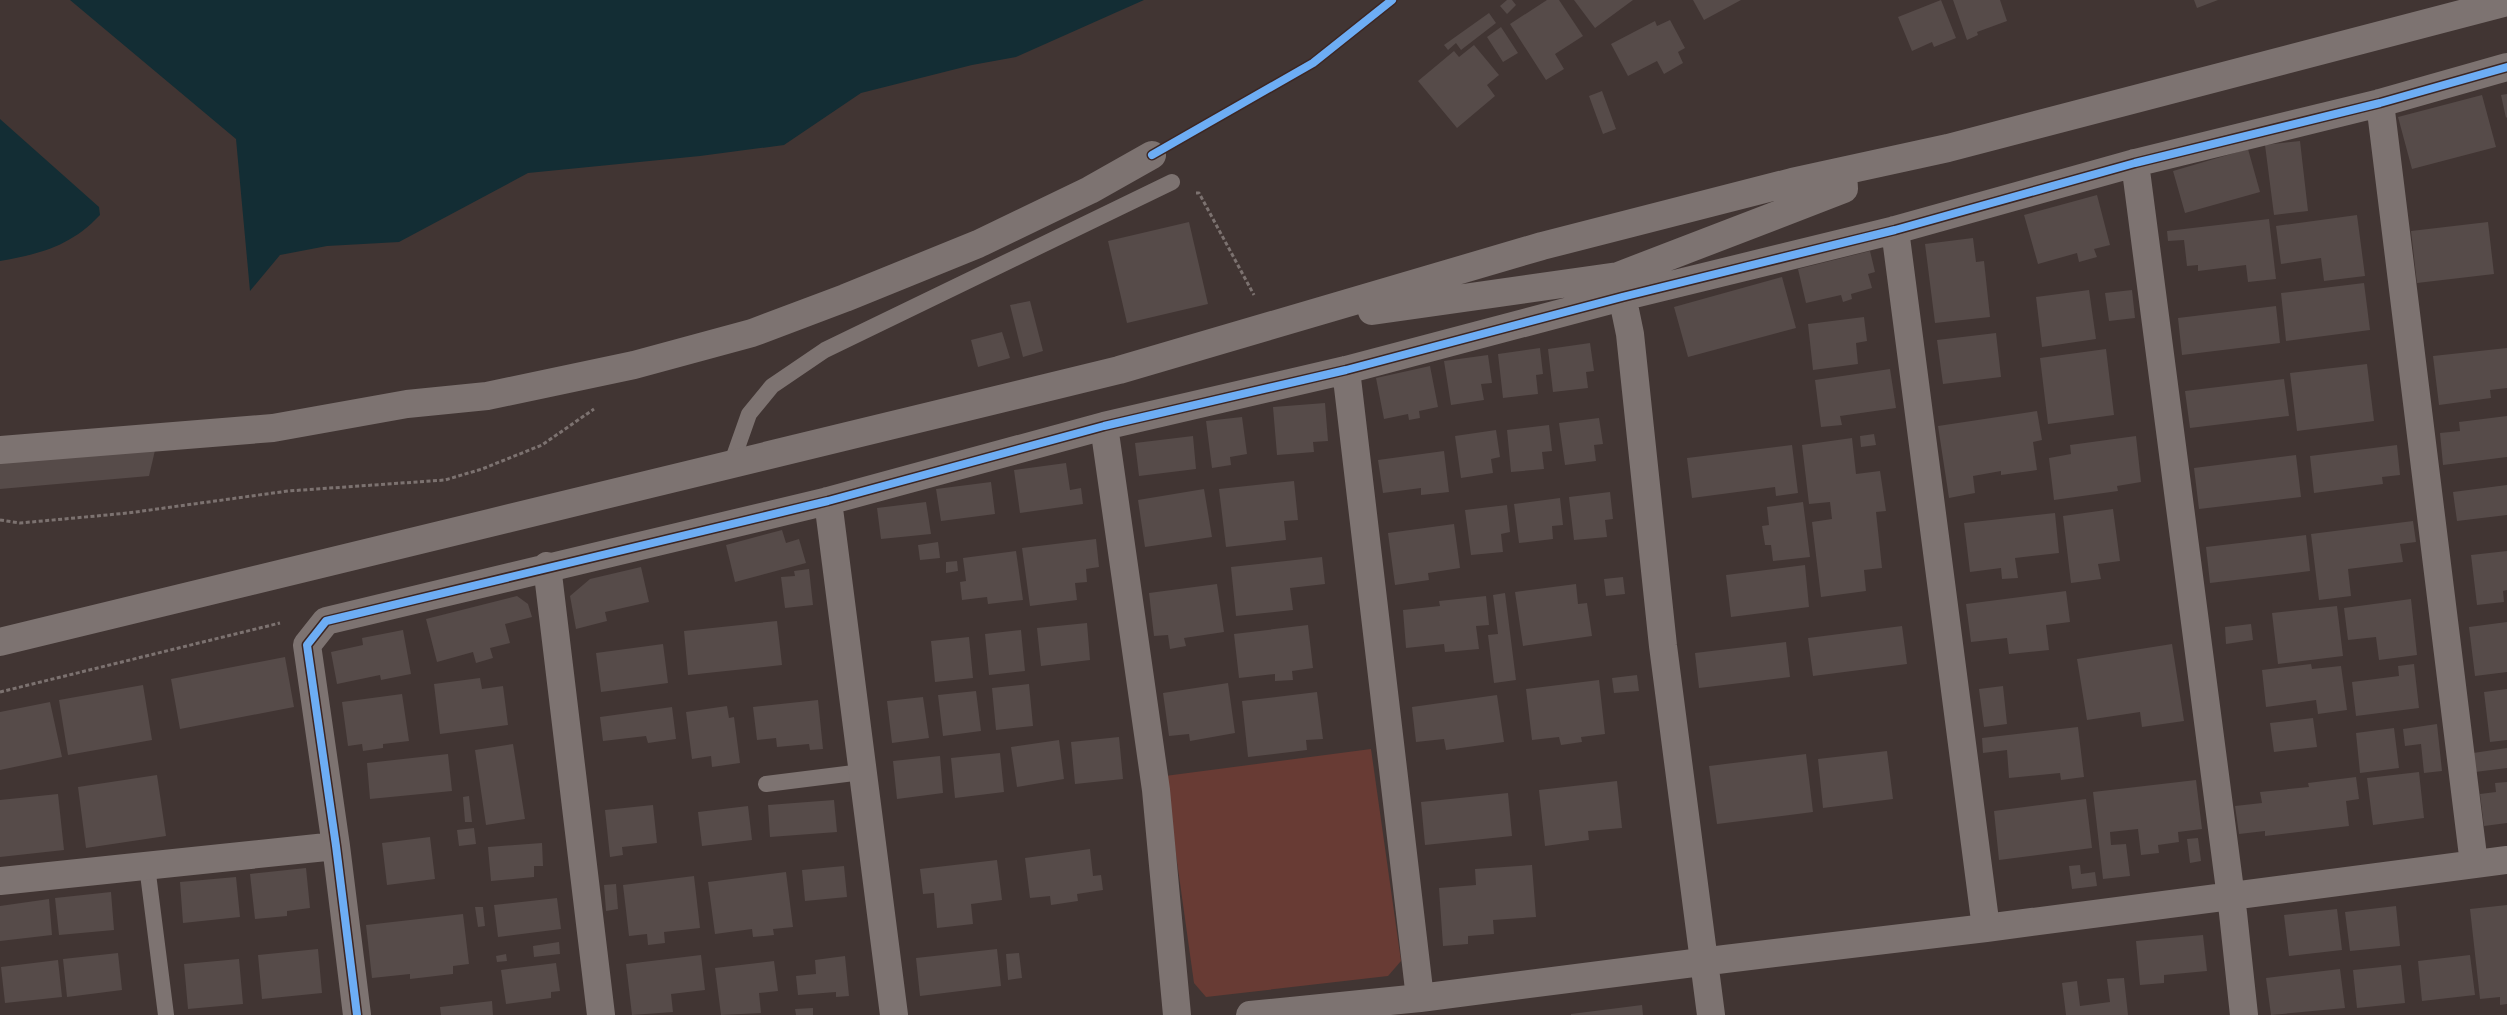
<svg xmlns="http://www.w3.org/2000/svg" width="2507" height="1015" font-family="'Noto Serif',serif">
  <rect width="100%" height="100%" fill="#413533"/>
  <path fill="#683b34" d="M1371,749L1401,961L1388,976L1206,997L1194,983L1165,776Z"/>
  <path fill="#132d34" d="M70,0H1144L1016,57L972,65L861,93L784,145L700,156L528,173L399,242L327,246L280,255L250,291L236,139Z
    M0,119L99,207L100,215C71,246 40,254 0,261Z"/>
  <path fill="#564b49" d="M1507,0H1512L1516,5L1507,14L1500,6Z
    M1547,0H1559L1583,36L1555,54L1564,69L1546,80L1510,24Z
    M1574,0H1633L1595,28Z
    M1693,0H1741L1704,20Z
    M1941,0L1956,38L1934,47L1932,42L1912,51L1898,17Z
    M1953,0H2000L2007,21L1977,32L1978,35L1967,40Z
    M2194,0H2218L2197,8Z
    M1489,13L1496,23L1461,50L1456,43L1448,50L1444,45Z
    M1670,20L1685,48L1678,52L1683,63L1664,74L1657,61L1628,76L1611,44L1655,21L1657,26Z
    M1501,27L1518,53L1503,62L1487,37Z
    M1474,45L1499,75L1487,85L1495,96L1457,128L1418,81L1454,51L1459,57Z
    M1602,91L1616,129L1603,134L1589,96Z
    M2507,94V117L2506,118L2501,95Z
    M2482,95L2496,147L2412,169L2398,117Z
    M2300,141L2308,211L2274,215L2265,145Z
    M2248,149L2260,192L2185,213L2173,171Z
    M2097,195L2110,245L2094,249L2097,257L2079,262L2077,253L2038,264L2024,215Z
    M2357,215L2365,276L2324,281L2321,258L2281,264L2276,226Z
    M2269,219L2276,279L2248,282L2246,265L2198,271V265L2187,266L2184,240L2168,241L2167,231Z
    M1189,222L1208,304L1127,323L1108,241Z
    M2488,222L2494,274L2417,283L2411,231Z
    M1973,238L1976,262L1984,261L1990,317L1935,323L1925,244Z
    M1870,251L1875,272L1868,274L1872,288L1851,294L1852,299L1843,302L1841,295L1806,303L1798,269Z
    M1782,277L1796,328L1688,357L1674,307Z
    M2364,283L2370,330L2286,341L2281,293Z
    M2089,290L2096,339L2042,347L2036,297Z
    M2132,290L2135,318L2109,321L2105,293Z
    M1030,301L1043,351L1023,357L1010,305Z
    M2276,306L2280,343L2182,355L2178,318Z
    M1864,317L1867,341L1856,343L1858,364L1813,370L1808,324Z
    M1002,332L1010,358L978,367L971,340Z
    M1996,333L2001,377L1943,384L1937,340Z
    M1590,343L1594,371L1586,372L1588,388L1553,392L1548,349Z
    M1540,348L1543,374L1536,375L1538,394L1503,398L1498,354Z
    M2507,348V388L2490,390L2491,398L2439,405L2433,356Z
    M2106,349L2114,415L2048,424L2040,358Z
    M1488,355L1492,383L1481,384L1484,400L1451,405L1444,361Z
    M2367,364L2374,421L2297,431L2290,373Z
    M1430,366L1438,407L1419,411L1420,418L1409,420L1408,414L1384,419L1376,378Z
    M1890,369L1896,408L1840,416L1842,425L1821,427L1815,380Z
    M2284,379L2289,416L2190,428L2185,391Z
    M1325,403L1328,441L1313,442L1314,452L1277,455L1273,407Z
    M2037,411L2042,440L2033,442L2037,470L2001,475V471L1973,476L1975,493L1949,498L1938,426Z
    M2507,416V457L2443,465L2440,433L2460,431L2459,422Z
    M1242,417L1247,454L1230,457L1231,465L1212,468L1206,421Z
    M1599,418L1603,444L1594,445L1596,461L1565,465L1559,423Z
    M1549,425L1552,451L1542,452L1544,469L1511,472L1507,430Z
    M1496,430L1500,457L1491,459L1493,473L1461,478L1455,436Z
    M1874,434L1876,445L1861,447L1860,436Z
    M1193,436L1196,469L1139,476L1135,443Z
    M2136,436L2141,482L2117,486L2118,491L2054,500L2049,458L2071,454L2070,445Z
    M1852,438L1856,474L1880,471L1886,511L1876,512L1882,568L1864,570L1866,591L1821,597L1812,522L1832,519L1830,502L1809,504L1802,445Z
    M1792,445L1798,493L1776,496L1775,487L1692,498L1687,458Z
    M2397,445L2400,475L2382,477L2383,484L2314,493L2310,456Z
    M156,446L149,476L0,489V461Z
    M1444,451L1449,492L1421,495V488L1383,493L1378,460Z
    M2296,455L2301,497L2199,509L2194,468Z
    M1066,463L1070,490L1081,488L1083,504L1020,513L1014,470Z
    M1294,481L1298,520L1284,521L1286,540L1226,547L1219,489Z
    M991,482L995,514L941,521L936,489Z
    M2507,485V515L2457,521L2453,492Z
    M1204,489L1212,537L1145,547L1138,500Z
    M1610,492L1613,519L1605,520L1607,537L1574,540L1569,497Z
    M1560,498L1563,525L1552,526L1553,539L1519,543L1514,504Z
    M926,502L931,534L881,539L877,508Z
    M1803,502L1810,557L1773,561L1771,545H1765L1762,526L1769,525L1767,507Z
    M1507,505L1510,532L1501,534L1503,552L1471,555L1465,510Z
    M2113,509L2120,561L2098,564L2101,579L2071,583L2063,516Z
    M2055,513L2059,553L2015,558L2018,578L2002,579L2001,568L1970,572L1964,523Z
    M2413,521L2416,542L2400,544L2403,562L2348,569L2351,596L2319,600L2311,534Z
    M1454,524L1460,568L1428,573L1429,580L1395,585L1388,533Z
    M782,530L786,543L799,539L806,563L735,582L726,545Z
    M2306,535L2310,571L2210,583L2206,547Z
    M1096,539L1099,567L1086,569L1087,582L1075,583L1077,600L1030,606L1022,548Z
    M938,542L940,558L920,560L918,545Z
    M1016,551L1023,600L988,604L987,597L962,600L960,582L966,581L963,558Z
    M2507,551V590L2503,591L2504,602L2477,605L2471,555Z
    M1322,557L1325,584L1290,588L1293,610L1236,616L1231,567Z
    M957,561L958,571L946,573V562Z
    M1805,565L1809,607L1731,617L1726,575Z
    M641,567L649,602L605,612L607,621L576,629L570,596L590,579Z
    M809,569L813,605L785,608L781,577L795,576L794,571Z
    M1623,577L1625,594L1606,596L1604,579Z
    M1217,584L1224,632L1184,638L1186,646L1170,649L1168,635L1154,636L1149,593Z
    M1576,584L1578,604L1587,603L1592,636L1523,646L1515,592Z
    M2066,591L2070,622L2046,625L2049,650L2009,654L2007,638L1971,642L1966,604Z
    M1505,593L1516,680L1494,683L1488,635L1498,634L1493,595Z
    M517,596L528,604L532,617L505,624L510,643L490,648L493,658L476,663L473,652L437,662L426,619Z
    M1486,596L1489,625L1476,626L1479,649L1445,652L1444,644L1406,648L1403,610L1440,606L1439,601Z
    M2411,599L2417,655L2379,660L2376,637L2348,640L2344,608Z
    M2337,606L2343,656L2278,664L2272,613Z
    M777,621L782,665L688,675L684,631Z
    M2507,622V672L2475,676L2469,627Z
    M1087,623L1090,660L1041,666L1037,628Z
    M2251,624L2253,640L2226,644L2225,627Z
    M1308,625L1313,668L1292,671L1293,680L1275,681V674L1239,678L1234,634Z
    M1902,626L1907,664L1813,676L1808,638Z
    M403,630L411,674L381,680L380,675L337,684L331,652L363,645L362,638Z
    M1021,630L1025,671L989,675L985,634Z
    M969,637L973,678L935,682L931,641Z
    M1786,642L1790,677L1699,688L1695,653Z
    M663,644L668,683L601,692L596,653Z
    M2172,644L2184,721L2142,727L2140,712L2087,720L2077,659Z
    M285,657L294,707L180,729L171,679Z
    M2311,664L2312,669L2341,666L2347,710L2318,714L2316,700L2266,707L2262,670Z
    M2414,664L2419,708L2356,716L2352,682L2399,676L2398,666Z
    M1637,675L1639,691L1614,693L1612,678Z
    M480,678L482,689L503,686L508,725L440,734L434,684Z
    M1599,680L1605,734L1581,737L1582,742L1561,745L1559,737L1532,740L1526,689Z
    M1228,683L1235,733L1190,741L1189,734L1169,736L1163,693Z
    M1029,684L1033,726L996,730L992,688Z
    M143,685L152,740L68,755L59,700Z
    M2003,686L2007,724L1984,727L1979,689Z
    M2507,689V740L2490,742L2484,692Z
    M976,691L981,731L943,736L938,695Z
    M1317,692L1323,739L1306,740L1307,750L1248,757L1242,701Z
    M402,694L409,741L383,744V748L363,751L362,744L348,746L342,702Z
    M1497,695L1504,742L1446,750L1444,739L1416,742L1412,707Z
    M923,697L929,738L892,743L887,701Z
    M818,700L823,749L810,750L809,744L777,747L776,738L757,740L753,707Z
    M50,702L62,757L0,770V712Z
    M727,706L729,718L734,717L740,763L712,767L711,756L692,759L686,712Z
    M672,707L676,739L648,743L646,736L603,741L600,717Z
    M2313,718L2317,747L2274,752L2270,723Z
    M2437,724L2442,771L2424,773L2421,744L2405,746L2403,729Z
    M2078,727L2084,777L2061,780L2060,773L2009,778L2007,750L1983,753L1982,738Z
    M2394,728L2399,768L2360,773L2356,733Z
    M1119,737L1123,779L1075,784L1071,742Z
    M1059,740L1064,779L1017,787L1011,747Z
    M513,744L525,819L486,825L475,750Z
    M2507,748V768L2475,772L2473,753Z
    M1887,751L1893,799L1823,808L1818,759Z
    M1000,753L1004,792L955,798L951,758Z
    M448,754L452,791L370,799L367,763Z
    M1806,754L1813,812L1717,824L1709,766Z
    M940,756L943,793L897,799L893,761Z
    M2419,772L2424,818L2373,825L2367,778Z
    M157,775L166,836L86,848L78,787Z
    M2356,777L2359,799L2346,801L2349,826L2265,836V831L2239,834L2235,806L2262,803L2260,792L2309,787L2308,783Z
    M2196,780L2202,829L2178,832L2179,842L2158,845L2159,853L2141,855L2138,829L2110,832L2111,845L2126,844L2130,876L2103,879L2093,792Z
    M1617,781L1622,828L1588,831L1589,840L1545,846L1539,790Z
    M2507,782V823L2484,826L2480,794L2496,792L2495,783Z
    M1508,793L1512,836L1425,845L1421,802Z
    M58,794L64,850L0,857V800Z
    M469,796L472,822H465L463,797Z
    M2086,799L2092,848L1999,860L1994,811Z
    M834,800L837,832L770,837L768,805Z
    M653,805L657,843L622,847L623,855L610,857L605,810Z
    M748,806L752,840L702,846L698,812Z
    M474,828L476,844L459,846L457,830Z
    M430,837L435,879L387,885L382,843Z
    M2198,838L2201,861L2190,863L2187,839Z
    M542,843L543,866H534V877L491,881L488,847Z
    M1090,849L1093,876L1101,875L1103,890L1077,894L1078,901L1051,905L1050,896L1030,898L1025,858Z
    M997,860L1002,900L971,904L973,924L937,928L934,893L923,894L920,869Z
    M1532,865L1536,917L1493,920L1494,934L1468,936V944L1443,946L1439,888L1476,885L1475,869Z
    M2080,865L2081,874L2095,872L2097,886L2072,889L2069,866Z
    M844,866L847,897L805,901L802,870Z
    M306,868L310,908L287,911V916L255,919L250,874Z
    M786,872L793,927L773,929L774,935L753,937L752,929L715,934L708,882Z
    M694,876L700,928L664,932L665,943L648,945L647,934L629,936L623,885Z
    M236,877L240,917L183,923L180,882Z
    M616,884L618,909L606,911L604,885Z
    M111,892L114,930L59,935L55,898Z
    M557,898L561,929L498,937L494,905Z
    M49,899L52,935L0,941V906Z
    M2507,905V1004L2500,1005V997L2480,999L2470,909Z
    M2396,906L2400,946L2350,951L2345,912Z
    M475,907H483L485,926L478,927Z
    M2337,909L2342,950L2289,956L2284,915Z
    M463,914L469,964L453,966V974L410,979V974L372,978L366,925Z
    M2203,935L2207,971L2164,975V983L2140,985L2136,941Z
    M559,942L560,954L534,957L533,946Z
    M318,949L322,993L262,999L258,955Z
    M997,949L1001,986L920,996L916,958Z
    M118,953L122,990L67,997L63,959Z
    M1019,953L1022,978L1008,980L1006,954Z
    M506,954L507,961L497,962L496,956Z
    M701,955L705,990L671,994L673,1012L632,1015L626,964Z
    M2470,955L2475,995L2422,1001L2418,961Z
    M845,956L849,996L836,997V992L798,995L796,976L816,974L815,960Z
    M239,959L243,1004L188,1009L184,964Z
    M58,960L62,997L5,1003L1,967Z
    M774,961L778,991L759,993L761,1013L721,1015L715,968Z
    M556,963L560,991L551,992V998L506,1004L501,970Z
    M2401,965L2405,1003L2357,1008L2353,970Z
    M2340,969L2345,1008L2271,1015L2266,978Z
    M2124,978L2128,1015H2066L2062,983L2077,981L2080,1006L2110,1002L2107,979Z
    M492,1001L493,1015H441L440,1007Z
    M1642,1005L1643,1015H1571V1014Z
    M813,1008V1015H796L795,1009Z"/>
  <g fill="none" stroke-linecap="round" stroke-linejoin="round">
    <path stroke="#7c7270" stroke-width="3" stroke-dasharray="4 2.5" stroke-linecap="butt" d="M1196,193H1199L1254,295
      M0,520L20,523L64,519L128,513L288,491L445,480L482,469L542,445L594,409
      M0,692L280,623"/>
    <path stroke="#7d7371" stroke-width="16" d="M732,462L749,414L772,386L825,350L1172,182
      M766,784L862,772
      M147,866L166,1015"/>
    <path stroke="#7d7371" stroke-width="28" d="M2380,103L2474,864
      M2135,163L2233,913L2244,1015
      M1895,230L1986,928
      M1618,276L1630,334L1663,646L1711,1015
      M1370,305L1372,311L1618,276L1844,189L1843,171
      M1346,370L1420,998
      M1104,426L1156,790L1177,1015
      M0,450L273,428L407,404L487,396L634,365L752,333L845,298L978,244L1090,190L1152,155
      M828,501L894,1015
      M547,566L601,1015
      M0,642L1119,370L1542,246L1792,182L1948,148L2507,2
      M0,881L336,846
      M357,1015L336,846L307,645L326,621L828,501L1104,426L1346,370L1622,297L1895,230L2135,163L2380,103L2507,67
      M1250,1015L1420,998L1725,959L1986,928L2507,860"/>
    <defs>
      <path id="cycleway" d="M1152,155L1313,63L1392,0
        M357,1015L336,846L307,645L326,621L828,501L1104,426L1346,370L1622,297L1895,230L2135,163L2380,103L2507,67"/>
    </defs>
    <use href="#cycleway" stroke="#3c2623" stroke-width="11"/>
    <use href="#cycleway" stroke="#6dadf4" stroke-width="8"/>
  </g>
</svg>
